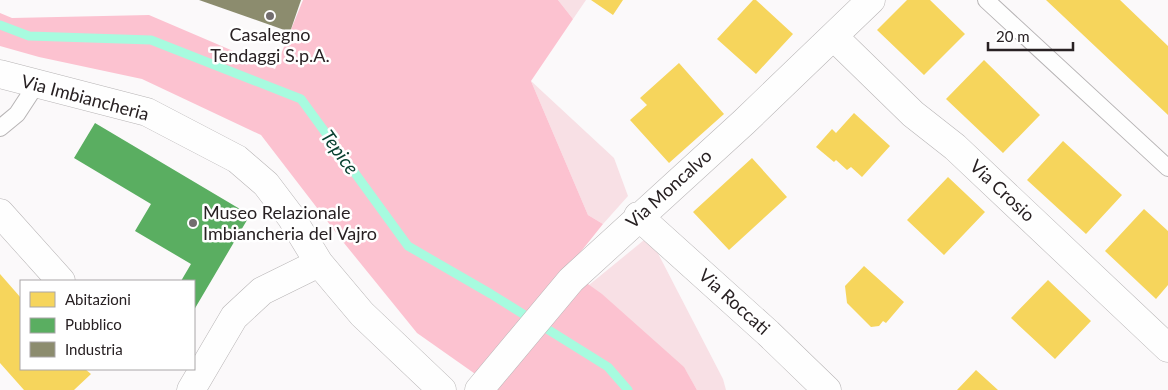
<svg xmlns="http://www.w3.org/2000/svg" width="1168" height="390" font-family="Lato,sans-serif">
  <rect width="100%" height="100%" fill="#fbf9fa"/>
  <path fill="#f8e0e5" d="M558,0H586L573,19Z
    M531,81L614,158L628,196L603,224L588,215Z
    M649,236L723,379L726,390H697L686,371L589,285Z"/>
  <path fill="#fcc2d0" d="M303,0H558L573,19L531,81L588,215L603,224L567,269L602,294L684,367L697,390H498L417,333L344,243L261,135L142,79L39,57L0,46V13L12,18L149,15L275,69Z"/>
  <path fill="#f6d55c" d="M591,0H623L613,15Z
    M753,0H756L793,34L756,74L717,39Z
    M907,0H930L965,34L924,75L877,30Z
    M1046,0H1120L1168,46V115Z
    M984,60L1040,115L1003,153L946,99Z
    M679,63L724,114L669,163L630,120L647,105L640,98Z
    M854,113L890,146L862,177L851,167L847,170L836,160L834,162L816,147L832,129L836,133Z
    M1063,141L1122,195L1086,234L1027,180Z
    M752,158L787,197L729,250L693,212Z
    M948,177L985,212L944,255L907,220Z
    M1144,209L1168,231V285L1156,299L1105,251Z
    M864,266L904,302L886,323L883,321L879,326L871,327L847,303L845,286Z
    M0,274L21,298V369H85L91,374L74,390H24L0,363Z
    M1048,280L1091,321L1055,359L1011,318Z
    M976,370L998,390H957Z"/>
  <path fill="#5aae61" d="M95,123L250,215L194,310V281H181L191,264L135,231L151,204L74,158Z"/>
  <path fill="#8c8c6e" d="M199,0H301L290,32Z"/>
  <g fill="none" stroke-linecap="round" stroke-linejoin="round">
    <path stroke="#a7fbdf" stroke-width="9" d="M0,25L29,36L151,40L301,99L408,246L491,294L608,367L628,390"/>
    <defs>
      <path id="lane" d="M986,0L1168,168
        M0,128L17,114L36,85"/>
      <path id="street" d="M834,37L913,114L955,147L1168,348
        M0,74L147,112L237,159L266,184L291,217L319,263L362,314L442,390
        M0,213L61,281
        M638,216L768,333L827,390
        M191,390L234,317L262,291L319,263
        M479,390L571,280L744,122L871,0"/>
    </defs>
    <use href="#lane" stroke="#b7b4b5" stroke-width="18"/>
    <use href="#street" stroke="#b7b4b5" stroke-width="29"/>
    <use href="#lane" stroke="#fefefe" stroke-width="16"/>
    <use href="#street" stroke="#fefefe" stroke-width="28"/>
  </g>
  <g fill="#726d6e" stroke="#fff" stroke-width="2">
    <circle cx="270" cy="16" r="5"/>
    <circle cx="193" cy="223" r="5"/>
  </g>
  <g text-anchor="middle" stroke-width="5" stroke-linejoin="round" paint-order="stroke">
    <g font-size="18" fill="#282123" stroke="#fff">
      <text x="270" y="41">Casalegno<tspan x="270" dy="21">Tendaggi S.p.A.</tspan></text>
      <text x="203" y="219" text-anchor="start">Museo Relazionale<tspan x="203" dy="21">Imbiancheria del Vajro</tspan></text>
    </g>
    <g font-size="18" fill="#282123" stroke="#fff">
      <text transform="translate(85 98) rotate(15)" y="6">Via Imbiancheria</text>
      <text transform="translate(669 189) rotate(-42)" y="6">Via Moncalvo</text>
      <text transform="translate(1002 191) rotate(43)" y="6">Via Crosio</text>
      <text transform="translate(734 302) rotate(42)" y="6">Via Roccati</text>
    </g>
    <g font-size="19" font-style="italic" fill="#094131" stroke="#fff">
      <text transform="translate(340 152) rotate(54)" y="7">Tepice</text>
    </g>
  </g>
  <rect x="20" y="280" width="175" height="90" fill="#ffffff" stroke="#a9a6a7"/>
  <rect x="30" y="292" width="25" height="15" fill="#f6d55c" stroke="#a9a6a7"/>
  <text x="65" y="305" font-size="15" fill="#282123">Abitazioni</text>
  <rect x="30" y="318" width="25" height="15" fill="#5aae61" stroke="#a9a6a7"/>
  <text x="65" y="330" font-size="15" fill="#282123">Pubblico</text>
  <rect x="30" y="342" width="25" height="15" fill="#8c8c6e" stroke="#a9a6a7"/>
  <text x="65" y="355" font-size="15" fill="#282123">Industria</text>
  <path d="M988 42v8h85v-8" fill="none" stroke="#282123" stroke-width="2.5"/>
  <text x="996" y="42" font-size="15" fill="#282123" stroke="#ffffff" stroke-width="4" paint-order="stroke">20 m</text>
</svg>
